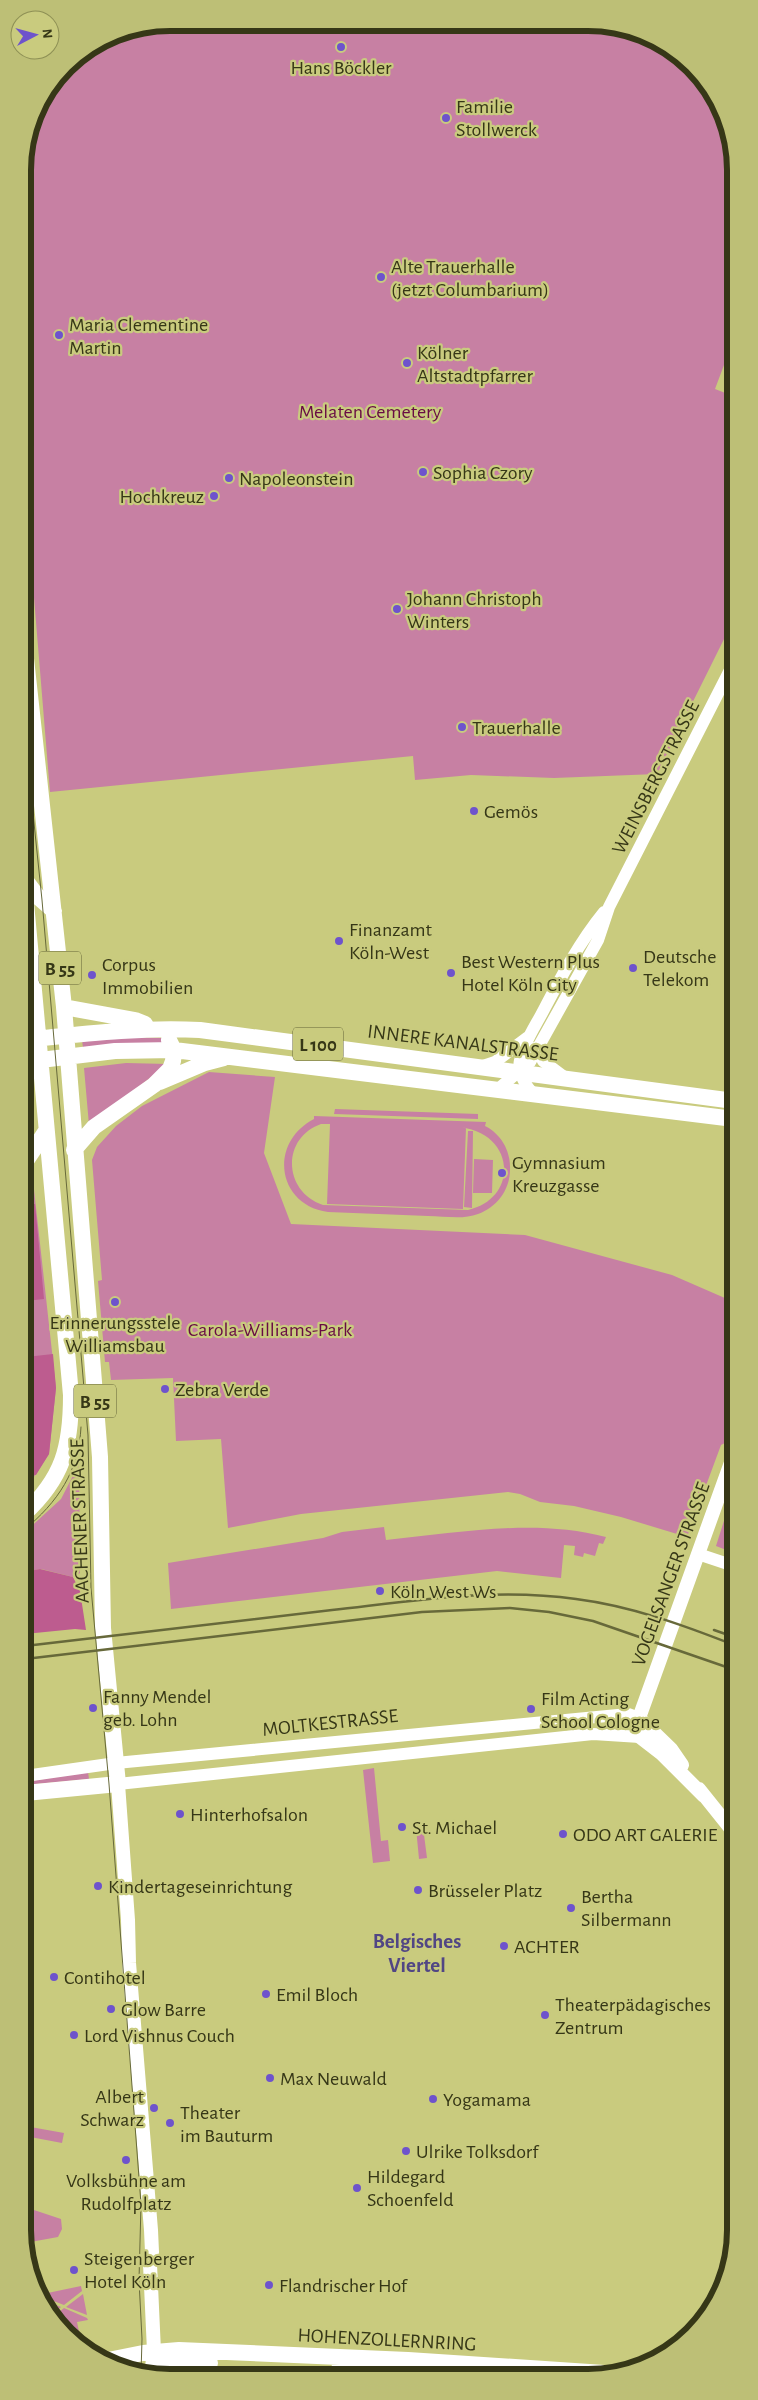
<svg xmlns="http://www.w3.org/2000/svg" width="758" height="2400" font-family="'Alegreya Sans',sans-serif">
  <rect width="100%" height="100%" fill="#c9cb7e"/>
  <path fill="#c780a3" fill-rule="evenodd" d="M170,23L617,25L661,42L692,66L720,105L733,142V341L715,389L733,396V621L657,774L554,778L471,775L415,780L413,756L50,792L23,464V161L34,114L66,66L114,34Z
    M117,1037L162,1038L166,1043L83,1048L82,1040Z
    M126,1063L168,1064L89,1125L84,1068Z
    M209,1072L275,1077L264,1153L291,1224L525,1235L672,1275L734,1302V1419L725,1443L721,1445L687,1537L621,1517L574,1506L540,1502L520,1494L508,1492L301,1514L228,1528L221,1439L176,1441L173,1378L111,1380L109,1362H105L98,1281L102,1280L92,1160L97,1147L116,1126L142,1106Z
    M24,1099L56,1388L49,1454L24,1492Z
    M335,1109L478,1114V1119L334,1114Z
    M314,1116L486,1122L485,1126C501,1134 510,1150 510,1167C511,1188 498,1207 478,1214C463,1220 444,1216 428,1216C395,1215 362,1213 328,1212C277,1205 268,1143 314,1119ZM321,1124H330L327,1204L463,1209L466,1128L455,1127C515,1129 521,1198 468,1210L323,1205C283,1192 281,1138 321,1124Z
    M468,1131H473L472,1208L464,1207Z
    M474,1159L493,1160L492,1193H473Z
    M79,1464L80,1573L73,1577L41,1569L24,1572V1533L61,1499Z
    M734,1489V1553L716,1546Z
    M384,1527L386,1540C458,1533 534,1518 606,1537L603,1544L599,1543L595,1556L584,1553L583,1557L574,1555L575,1546L564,1545L561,1578L497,1571L171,1609L168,1563L323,1538L342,1532Z
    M734,1591V1621L726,1618Z
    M374,1768L381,1841L388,1840L390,1861L373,1863L363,1770Z
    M88,1772L89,1779L25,1785V1782Z
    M423,1827L427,1858L419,1859L416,1828Z
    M25,2126L64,2133L62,2143L25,2136Z
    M25,2207L61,2219L62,2229L58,2237L25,2243Z
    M81,2286L82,2291L64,2305L38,2295Z
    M83,2294L87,2315L66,2307Z
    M41,2299L61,2307L52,2315Z
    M64,2308L87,2318L88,2320L77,2322L80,2336L71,2338L53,2317Z"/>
  <path fill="#bd5c8f" d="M35,1204L44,1299L25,1301L24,1205Z
    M53,1354L56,1388L49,1454L36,1475L24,1474V1450L33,1449L26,1357Z
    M40,1569L73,1577L80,1591L86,1630L75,1629L25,1634L24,1572Z"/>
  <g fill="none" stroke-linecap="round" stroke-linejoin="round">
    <path stroke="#fff" stroke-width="12" d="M537,1047L543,1061L563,1076
      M483,1066L495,1062L528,1037
      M497,1090L530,1062L598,940L609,907L733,664
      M534,1095C526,1086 517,1073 520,1060C523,1045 534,1028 541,1015C560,979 578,944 604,912
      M698,1554L734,1566
      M25,1776L116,1763L628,1714L639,1718
      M118,1784L593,1734L640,1737"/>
    <path stroke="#fff" stroke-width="14" d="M639,1718L671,1749L682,1765
      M118,1784L128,1920L129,1963L151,2230L152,2252L150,2264L154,2351L151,2375
      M699,1789L735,1834
      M704,1796L662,1754L640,1737L639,1718L734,1454"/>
    <path stroke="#fff" stroke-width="16" d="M23,631L64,1007L100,1457L103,1628L118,1784L25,1793
      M24,878L38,897L54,911
      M24,881L71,1395C71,1447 63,1478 24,1514
      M64,1007L135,1020L145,1024
      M24,1040C83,1034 140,1027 200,1030L734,1101
      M24,1062L115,1051L174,1050L734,1119
      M160,1082L205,1063L224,1058
      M74,1150L94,1127L154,1085L170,1069L173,1061L174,1050L169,1040
      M24,1164L46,1131
      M103,2361L143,2353L179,2350L408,2360L619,2374
      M154,2362L210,2363
      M339,2369L468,2375"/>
    <path stroke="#67693a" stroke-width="1" d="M23,717L42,900L88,1435L91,1588L109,1784L141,2204L139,2280L142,2339L141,2374
      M24,1530C58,1502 79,1471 81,1427"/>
    <path stroke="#67693a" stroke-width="2.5" d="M714,1630L734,1637
      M25,1646C127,1634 229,1622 332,1610C412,1601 495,1587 576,1599C631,1606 683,1625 734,1645
      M25,1659L422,1612L510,1608L549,1612L593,1621L735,1670"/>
  </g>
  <g fill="#6e53cc" stroke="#c9cb7e" stroke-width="2">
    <circle cx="341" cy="47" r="5"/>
    <circle cx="446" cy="118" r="5"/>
    <circle cx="381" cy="277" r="5"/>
    <circle cx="59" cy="335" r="5"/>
    <circle cx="407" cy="363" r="5"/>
    <circle cx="423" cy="472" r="5"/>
    <circle cx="229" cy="478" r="5"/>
    <circle cx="214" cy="496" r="5"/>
    <circle cx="397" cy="609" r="5"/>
    <circle cx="462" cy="727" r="5"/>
    <circle cx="474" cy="811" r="5"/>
    <circle cx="339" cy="941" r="5"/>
    <circle cx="633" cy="968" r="5"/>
    <circle cx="451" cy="973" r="5"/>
    <circle cx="92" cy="975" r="5"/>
    <circle cx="502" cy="1173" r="5"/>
    <circle cx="115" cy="1302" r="5"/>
    <circle cx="165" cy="1389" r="5"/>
    <circle cx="380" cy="1591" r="5"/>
    <circle cx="93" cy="1708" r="5"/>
    <circle cx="531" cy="1709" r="5"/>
    <circle cx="180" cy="1814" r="5"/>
    <circle cx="402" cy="1827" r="5"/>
    <circle cx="563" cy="1834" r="5"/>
    <circle cx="98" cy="1886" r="5"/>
    <circle cx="418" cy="1890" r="5"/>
    <circle cx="571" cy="1908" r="5"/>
    <circle cx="504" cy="1946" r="5"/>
    <circle cx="54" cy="1977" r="5"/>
    <circle cx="266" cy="1994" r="5"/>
    <circle cx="111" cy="2009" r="5"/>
    <circle cx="545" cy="2015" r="5"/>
    <circle cx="74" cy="2035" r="5"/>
    <circle cx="270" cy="2078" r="5"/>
    <circle cx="433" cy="2099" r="5"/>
    <circle cx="154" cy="2108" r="5"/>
    <circle cx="170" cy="2123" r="5"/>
    <circle cx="406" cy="2151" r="5"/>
    <circle cx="126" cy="2160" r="5"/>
    <circle cx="357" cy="2188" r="5"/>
    <circle cx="74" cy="2270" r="5"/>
    <circle cx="269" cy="2285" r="5"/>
  </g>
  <g text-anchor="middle" stroke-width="4.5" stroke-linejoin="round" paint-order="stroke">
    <g fill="#c9cb7e" stroke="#626336" stroke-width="1">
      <rect x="39" y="951.5" width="42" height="33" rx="4"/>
      <rect x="293" y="1027.5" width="50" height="33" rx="4"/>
      <rect x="74" y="1384.5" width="42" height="33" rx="4"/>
    </g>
    <g font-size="19" font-weight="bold" fill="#363717">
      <text x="60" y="975">B 55</text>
      <text x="318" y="1051">L 100</text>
      <text x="95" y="1408">B 55</text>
    </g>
    <g font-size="20" fill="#363717" stroke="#c9cb7e" text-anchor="start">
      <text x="341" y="74" text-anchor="middle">Hans Böckler</text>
      <text x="456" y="113">Familie<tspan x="456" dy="23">Stollwerck</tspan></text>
      <text x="391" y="273">Alte Trauerhalle<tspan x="391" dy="23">(jetzt Columbarium)</tspan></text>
      <text x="69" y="331">Maria Clementine<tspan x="69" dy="23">Martin</tspan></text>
      <text x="417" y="359">Kölner<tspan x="417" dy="23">Altstadtpfarrer</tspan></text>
      <text x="433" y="479">Sophia Czory</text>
      <text x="239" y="485">Napoleonstein</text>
      <text x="204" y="503" text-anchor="end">Hochkreuz</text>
      <text x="407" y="605">Johann Christoph<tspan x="407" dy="23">Winters</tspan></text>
      <text x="472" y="734">Trauerhalle</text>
      <text x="484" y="818">Gemös</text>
      <text x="349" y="936">Finanzamt<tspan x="349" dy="23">Köln-West</tspan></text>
      <text x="643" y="963">Deutsche<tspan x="643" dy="23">Telekom</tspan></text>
      <text x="461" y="968">Best Western Plus<tspan x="461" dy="23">Hotel Köln City</tspan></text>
      <text x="102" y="971">Corpus<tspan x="102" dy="23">Immobilien</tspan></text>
      <text x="512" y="1169">Gymnasium<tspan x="512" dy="23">Kreuzgasse</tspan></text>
      <text x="115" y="1329" text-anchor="middle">Erinnerungsstele<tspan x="115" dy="23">Williamsbau</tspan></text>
      <text x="175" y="1396">Zebra Verde</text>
      <text x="390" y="1598">Köln West Ws</text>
      <text x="103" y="1703">Fanny Mendel<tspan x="103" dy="23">geb. Lohn</tspan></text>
      <text x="541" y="1705">Film Acting<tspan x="541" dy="23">School Cologne</tspan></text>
      <text x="190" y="1821">Hinterhofsalon</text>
      <text x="412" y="1834">St. Michael</text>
      <text x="573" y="1841">ODO ART GALERIE</text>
      <text x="108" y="1893">Kindertageseinrichtung</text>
      <text x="428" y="1897">Brüsseler Platz</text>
      <text x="581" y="1903">Bertha<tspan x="581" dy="23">Silbermann</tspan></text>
      <text x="514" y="1953">ACHTER</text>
      <text x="64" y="1984">Contihotel</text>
      <text x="276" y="2001">Emil Bloch</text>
      <text x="555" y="2011">Theaterpädagisches<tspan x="555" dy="23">Zentrum</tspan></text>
      <text x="121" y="2016">Glow Barre</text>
      <text x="84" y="2042">Lord Vishnus Couch</text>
      <text x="280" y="2085">Max Neuwald</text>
      <text x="144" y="2103" text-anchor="end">Albert<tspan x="144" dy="23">Schwarz</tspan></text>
      <text x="443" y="2106">Yogamama</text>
      <text x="180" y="2119">Theater<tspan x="180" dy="23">im Bauturm</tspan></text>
      <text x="416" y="2158">Ulrike Tolksdorf</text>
      <text x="367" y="2183">Hildegard<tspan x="367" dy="23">Schoenfeld</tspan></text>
      <text x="126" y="2187" text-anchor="middle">Volksbühne am<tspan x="126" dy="23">Rudolfplatz</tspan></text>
      <text x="84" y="2265">Steigenberger<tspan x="84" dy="23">Hotel Köln</tspan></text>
      <text x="279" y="2292">Flandrischer Hof</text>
    </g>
    <g font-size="20" fill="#680b44" stroke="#c9cb7e">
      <text x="370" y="418">Melaten Cemetery</text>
      <text x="270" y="1336">Carola-Williams-Park</text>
    </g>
    <g font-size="20" fill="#363717" stroke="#c9cb7e">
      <text transform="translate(655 777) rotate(-63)" y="7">WEINSBERGSTRASSE</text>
      <text transform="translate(463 1042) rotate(7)" y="7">INNERE KANALSTRASSE</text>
      <text transform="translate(79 1521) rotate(-92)" y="7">AACHENER STRASSE</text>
      <text transform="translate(670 1574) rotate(-70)" y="7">VOGELSANGER STRASSE</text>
      <text transform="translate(330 1722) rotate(-6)" y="7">MOLTKESTRASSE</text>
      <text transform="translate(387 2339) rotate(3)" y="7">HOHENZOLLERNRING</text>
    </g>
    <g font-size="21" font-weight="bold" fill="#514684" stroke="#c9cb7e">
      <text x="417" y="1948">Belgisches<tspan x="417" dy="24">Viertel</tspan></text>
    </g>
  </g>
  <path d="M0 0H758V2400H0ZM170 31H588A139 139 0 0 1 727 170V2230A139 139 0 0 1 588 2369H170A139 139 0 0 1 31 2230V170A139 139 0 0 1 170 31Z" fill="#bdbf76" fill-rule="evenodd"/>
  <path fill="none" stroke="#363717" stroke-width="6" d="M170 31H588A139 139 0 0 1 727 170V2230A139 139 0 0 1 588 2369H170A139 139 0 0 1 31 2230V170A139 139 0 0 1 170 31Z"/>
  <g transform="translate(35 35) rotate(84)"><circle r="24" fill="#c9cb7e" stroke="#8e9055"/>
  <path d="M0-4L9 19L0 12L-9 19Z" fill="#6e53cc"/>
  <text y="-8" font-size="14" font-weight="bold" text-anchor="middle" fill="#363717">N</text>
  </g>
</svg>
